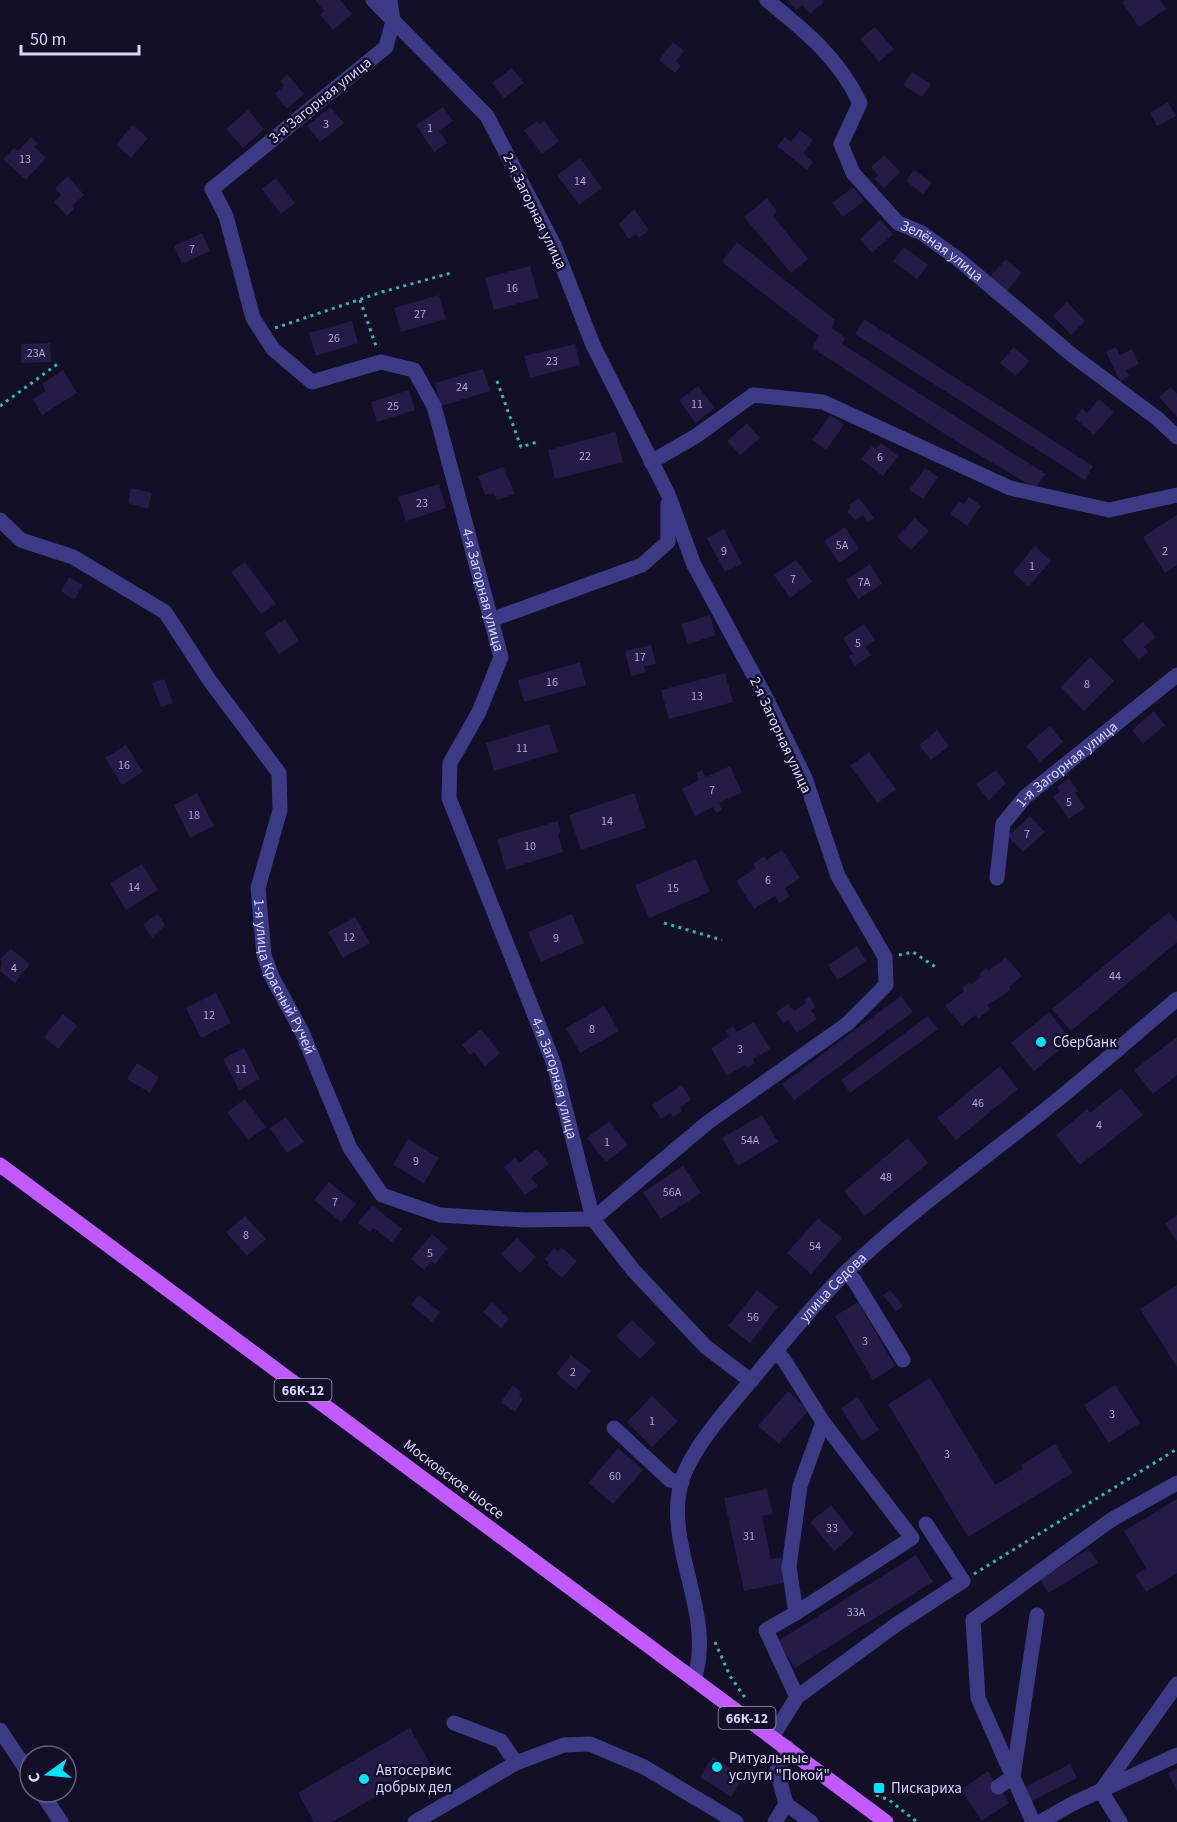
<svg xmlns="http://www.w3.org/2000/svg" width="1177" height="1822" font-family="'Source Sans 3',sans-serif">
  <rect width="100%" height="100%" fill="#130f26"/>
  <path fill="#241b47" d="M315,0H340L352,14L333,30L320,15L324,11Z
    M788,0H822L824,2L810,14L802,5L796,10Z
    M1125,0H1160L1166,9L1139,27L1122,2Z
    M875,27L894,49L879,62L860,39Z
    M673,42L684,51L676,61L681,66L675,73L659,60Z
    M512,68L524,83L504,98L492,83Z
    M912,72L931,84L922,97L903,85Z
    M287,74L304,94L287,109L275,94L284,86L280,81Z
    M1168,102L1176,116L1157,126L1150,113Z
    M330,107L344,123L320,142L307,126Z
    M443,107L453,121L439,131L447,143L434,152L416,125Z
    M248,110L264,129L243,148L226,129Z
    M537,121L540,124L544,121L559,141L542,154L524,130Z
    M132,125L148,138L131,158L116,145Z
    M800,130L813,140L803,153L813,162L807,170L777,146L785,137L791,142Z
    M31,137L38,144L34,147L46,158L26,180L3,159L14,148L18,151Z
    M884,155L900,172L884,188L874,178L878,175L871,167Z
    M580,158L602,188L579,205L557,175Z
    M914,170L932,183L923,194L906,181Z
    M68,176L84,195L72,206L74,209L67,216L54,202L61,195L55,188Z
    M276,178L295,203L281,214L262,189Z
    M853,187L864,201L843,217L832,203Z
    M767,198L777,211L773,216L808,259L791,273L744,217Z
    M634,209L649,230L639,238L636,234L629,239L619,224Z
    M880,220L893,234L872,253L860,239Z
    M202,233L210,251L182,264L174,246Z
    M737,242L835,320L832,328L845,338L842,344L1046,474L1035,488L962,445L812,348L819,336L722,262Z
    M904,247L928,265L917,279L893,261Z
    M1006,259L1022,273L1006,292L990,277Z
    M530,266L539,298L494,310L485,278Z
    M439,295L446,319L401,332L394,308Z
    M1067,302L1085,321L1071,335L1053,316Z
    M864,319L1093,466L1085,480L855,334Z
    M352,321L358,343L316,356L309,333Z
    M50,343L51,362L21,363V344Z
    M575,344L580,365L530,378L524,356Z
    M1014,347L1029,361L1016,376L1000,363Z
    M1116,347L1120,355L1132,349L1139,364L1126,370L1129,376L1120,381L1106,352Z
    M483,369L490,391L441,406L435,383Z
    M63,370L77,393L42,415L33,399L46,391L42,384Z
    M698,386L715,408L695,423L679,400Z
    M1171,387L1177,394V417L1159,397Z
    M409,390L415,410L377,422L371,402Z
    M1099,399L1114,412L1094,435L1075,418L1082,409L1087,413Z
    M830,415L844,425L826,450L812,440Z
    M747,423L760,438L740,455L727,441Z
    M615,432L623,462L555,479L548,450Z
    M881,443L898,456L883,476L861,459L872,446L876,449Z
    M503,467L515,494L497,500L494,493L485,495L478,476Z
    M925,468L938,477L923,499L909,490Z
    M439,484L446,508L406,521L398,497Z
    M131,488L152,493L148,509L128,503Z
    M969,497L981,506L967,526L950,514L959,501L964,504Z
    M859,498L874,518L868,522L863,515L855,520L847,511L851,508L849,505Z
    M1177,515V565L1165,573L1143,537Z
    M915,518L929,531L911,550L897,537Z
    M845,527L859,549L839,563L824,541Z
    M724,529L742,564L725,572L707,538Z
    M1035,546L1051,561L1028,587L1013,572Z
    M796,560L812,582L790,598L774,575Z
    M245,562L276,604L261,614L231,572Z
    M870,564L882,584L858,599L846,580Z
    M69,577L83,585L74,600L61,591Z
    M710,615L716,635L688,644L681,624Z
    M285,619L299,641L279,654L264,633Z
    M1143,622L1156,637L1144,647L1148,652L1139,660L1122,640Z
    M864,624L875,640L865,647L871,655L855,666L849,656L853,654L843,638Z
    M651,645L656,664L644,666L646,672L631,676L625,651Z
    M1090,657L1114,681L1084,711L1061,687Z
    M580,662L586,685L524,702L518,680Z
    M725,673L733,702L669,719L661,690Z
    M164,679L173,703L161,707L152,683Z
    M1154,711L1165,725L1143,744L1132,730Z
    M549,724L558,752L494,771L486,743Z
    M1050,726L1063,742L1040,762L1026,746Z
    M937,730L949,746L931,760L919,745Z
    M126,745L143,772L122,785L105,758Z
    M869,752L896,789L878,803L850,766Z
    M730,766L742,792L719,803L722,810L716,813L713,807L695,816L682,789L699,780L696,773L702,770L706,777Z
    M996,770L1006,783L989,801L976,784Z
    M1069,778L1078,791L1075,793L1085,808L1069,819L1053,797L1060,791L1057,787Z
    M197,793L214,826L190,838L174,805Z
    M634,793L646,828L581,850L569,815Z
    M1030,816L1045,832L1023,852L1008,836Z
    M558,821L561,833L558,834L563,852L506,870L497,839Z
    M782,850L800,878L785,888L790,896L779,903L775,896L754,909L736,881L756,868L753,864L764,856L767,860Z
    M696,859L710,892L649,918L635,885Z
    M142,864L158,890L126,910L110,883Z
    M1169,912L1177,922V942L1071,1031L1052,1009Z
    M158,914L165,925L152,938L143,924Z
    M572,914L584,943L541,962L528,932Z
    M355,917L370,943L343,958L328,932Z
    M857,946L866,961L838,980L828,965Z
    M11,949L30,964L15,983L0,971L2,962L0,959Z
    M1006,957L1022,976L1009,987L1011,990L987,1005L990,1009L978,1019L975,1015L962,1026L945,1006L964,991L962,988L969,982L971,985L981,977L979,974L986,968L988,971Z
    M216,993L231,1023L201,1038L186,1008Z
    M809,996L816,1007L811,1010L817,1019L797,1033L788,1020L783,1023L776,1012L788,1004L794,1011L806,1003L804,1000Z
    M901,996L913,1012L794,1100L782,1084Z
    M604,1006L619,1031L580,1053L566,1028Z
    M1049,1012L1071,1040L1034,1071L1011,1043Z
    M63,1014L77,1026L58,1049L44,1037Z
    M928,1016L938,1029L850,1093L841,1080Z
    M754,1022L770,1049L753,1059L755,1063L747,1068L745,1065L727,1076L711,1048L729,1037L726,1031L733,1026L737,1032Z
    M481,1029L500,1053L485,1066L474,1052L470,1055L462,1045Z
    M1177,1037V1075L1153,1094L1134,1070Z
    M244,1048L260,1079L239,1090L223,1059Z
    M137,1063L159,1077L150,1093L127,1079Z
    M1000,1066L1018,1089L956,1140L937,1118Z
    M682,1085L691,1100L680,1107L682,1112L673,1117L670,1113L661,1119L652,1105Z
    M1121,1088L1143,1115L1080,1165L1056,1135L1087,1109L1090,1113Z
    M245,1099L266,1127L248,1140L227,1112Z
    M762,1115L778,1142L738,1166L722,1138Z
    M286,1117L304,1142L287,1153L270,1128Z
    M609,1121L628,1145L606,1162L587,1138Z
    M908,1138L928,1163L865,1216L844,1191Z
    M408,1139L439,1158L424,1183L393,1165Z
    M537,1149L549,1164L531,1178L538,1186L525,1195L504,1167L515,1158L519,1163Z
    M683,1166L701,1193L661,1219L643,1192Z
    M329,1182L356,1204L341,1222L314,1200Z
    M372,1205L402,1229L392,1242L373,1228L370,1232L358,1223Z
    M1177,1215V1241L1165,1224Z
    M245,1216L266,1239L247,1256L226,1232Z
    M818,1218L842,1238L811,1274L787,1253Z
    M432,1234L448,1248L435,1264L432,1261L424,1270L411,1259Z
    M517,1238L536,1257L520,1273L501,1254Z
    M561,1247L577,1261L562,1278L547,1265L549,1263L545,1259L554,1248L558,1251Z
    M1177,1285V1367L1140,1309Z
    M757,1290L778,1307L750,1343L728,1326Z
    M890,1290L903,1306L896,1312L883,1295Z
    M419,1295L440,1312L432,1322L411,1305Z
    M492,1302L509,1319L501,1328L483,1312Z
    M858,1302L895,1366L873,1380L835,1316Z
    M632,1320L656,1343L640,1359L616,1336Z
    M571,1355L591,1371L576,1390L556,1374Z
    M930,1378L995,1485L1023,1469L1021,1465L1055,1444L1073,1473L968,1537L888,1404Z
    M513,1385L521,1392L519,1395L523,1399L515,1412L501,1402Z
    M1115,1385L1140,1423L1109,1443L1084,1405Z
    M788,1391L809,1410L779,1444L758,1426Z
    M652,1396L678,1421L652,1447L627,1422Z
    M858,1397L879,1430L862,1441L841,1408Z
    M618,1448L643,1470L613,1504L588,1483Z
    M767,1489L773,1514L762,1516L771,1559L781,1557L787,1582L744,1591L724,1498Z
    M1177,1499V1573L1146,1592L1135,1575L1146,1568L1124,1531Z
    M831,1505L854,1534L834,1551L810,1522Z
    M1089,1549L1098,1563L1048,1593L1040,1579Z
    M916,1555L933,1582L795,1668L778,1641Z
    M410,1728L431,1765L332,1822H314L298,1793Z
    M713,1757L744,1777L731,1797L700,1777Z
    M1070,1764L1077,1778L1030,1802L1023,1788Z
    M1177,1769V1791L1168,1773Z
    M988,1771L1009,1803L982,1821L961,1790Z"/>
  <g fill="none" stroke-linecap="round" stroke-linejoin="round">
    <path stroke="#2fb8b0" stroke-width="3" stroke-dasharray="3 4.5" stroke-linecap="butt" d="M360,300L377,349
      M275,328L382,292L451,273
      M497,381L521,447L537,442
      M0,406L59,363
      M664,923L722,940
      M899,955L913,952L937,968
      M974,1574L1177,1449
      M715,1642L730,1676L746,1699
      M876,1795L889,1800L917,1822"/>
    <g stroke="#3d3a85" stroke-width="15">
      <path id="s1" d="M390,0L393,21L386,47L212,189L226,216L253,318L273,349L312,382L381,362L414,370L434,406L501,657L479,712L450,763L449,798L554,1064L593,1219L634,1271L706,1347L751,1381"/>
      <path id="s2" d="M767,0C805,31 838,57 860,103L841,144L853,173L898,223L922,233L958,259L1072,355L1158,419L1177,437"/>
      <path d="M651,462L696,436L753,395L823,402L1010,488L1109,510L1177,495"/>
      <path id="s3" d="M0,520L21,540L73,557L165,612L210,681L279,773L280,810L258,888L264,955L272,977L302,1032L350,1148L382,1195L440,1215L524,1220L593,1219L707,1123L847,1024L886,985L885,957L838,876L805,778L766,698L694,565L668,494L593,345L554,245L487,116L373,0"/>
      <path d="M491,620L642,565L668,542V504"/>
      <path id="s4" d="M997,878L1003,824L1025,797L1177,675"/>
      <path d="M846,1273L854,1280L903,1360"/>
      <path d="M776,1351L784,1360L823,1422L912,1538L796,1613"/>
      <path d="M614,1428L670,1480L682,1482"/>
      <path id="s5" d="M694,1679C716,1615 664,1547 681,1483C691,1449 727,1409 750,1382C781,1345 811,1307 845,1273C907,1213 978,1164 1045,1110C1090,1074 1133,1036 1177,999"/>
      <path d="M797,1697L766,1630L796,1613L789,1567L800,1486L823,1422"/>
      <path d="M454,1723L501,1741L516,1763"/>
      <path d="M0,1730L30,1775"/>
      <path d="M772,1737L797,1697L897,1624L963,1581L926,1524"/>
      <path d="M998,1787L1013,1777L978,1698L973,1620L1111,1520L1177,1483"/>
      <path d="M41,1792L61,1822"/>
      <path d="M786,1804L777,1771L787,1747"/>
      <path d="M415,1822L516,1763L564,1745L590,1744L644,1767L736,1822"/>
      <path d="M775,1822L786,1804L811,1822"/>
      <path d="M1033,1822L1013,1777L1037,1615"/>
      <path d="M1040,1822L1072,1804L1177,1755"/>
      <path d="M1120,1822L1101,1791L1177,1684"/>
    </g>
    <path stroke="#c25bff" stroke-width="15" d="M0,1165L886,1822"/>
  </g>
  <g fill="#00e5ff" stroke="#130f26" stroke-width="2">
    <circle cx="1041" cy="1042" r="6"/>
    <circle cx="717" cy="1767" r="6"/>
    <circle cx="364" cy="1779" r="6"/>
    <rect x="873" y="1782" width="12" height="12" rx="3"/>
  </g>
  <g text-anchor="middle" stroke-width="5" stroke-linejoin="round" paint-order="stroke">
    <g font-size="12" fill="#aca6d1">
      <text x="326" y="128">3</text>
      <text x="430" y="132">1</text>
      <text x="25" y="163">13</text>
      <text x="580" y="185">14</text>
      <text x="192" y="253">7</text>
      <text x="512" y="292">16</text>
      <text x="420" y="318">27</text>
      <text x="334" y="342">26</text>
      <text x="36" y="357">23А</text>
      <text x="552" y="365">23</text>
      <text x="462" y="391">24</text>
      <text x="697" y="408">11</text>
      <text x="393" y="410">25</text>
      <text x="585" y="460">22</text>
      <text x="880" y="461">6</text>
      <text x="422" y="507">23</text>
      <text x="842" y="549">5А</text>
      <text x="724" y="555">9</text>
      <text x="1165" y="555">2</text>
      <text x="1032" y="570">1</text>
      <text x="793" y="583">7</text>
      <text x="864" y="586">7А</text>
      <text x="858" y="647">5</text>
      <text x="640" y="661">17</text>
      <text x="552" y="686">16</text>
      <text x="1087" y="688">8</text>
      <text x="697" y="700">13</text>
      <text x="522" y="752">11</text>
      <text x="124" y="769">16</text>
      <text x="712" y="794">7</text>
      <text x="1069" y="806">5</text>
      <text x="194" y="819">18</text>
      <text x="607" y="825">14</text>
      <text x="1027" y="838">7</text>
      <text x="530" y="850">10</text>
      <text x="768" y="884">6</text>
      <text x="134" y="891">14</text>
      <text x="673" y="892">15</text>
      <text x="349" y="941">12</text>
      <text x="556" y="942">9</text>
      <text x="14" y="972">4</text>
      <text x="1115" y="980">44</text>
      <text x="209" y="1019">12</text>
      <text x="592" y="1033">8</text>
      <text x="740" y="1053">3</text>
      <text x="241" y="1073">11</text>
      <text x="978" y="1107">46</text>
      <text x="1099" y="1129">4</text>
      <text x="750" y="1144">54А</text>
      <text x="607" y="1146">1</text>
      <text x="416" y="1165">9</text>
      <text x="886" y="1181">48</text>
      <text x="672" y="1196">56А</text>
      <text x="335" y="1206">7</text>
      <text x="246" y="1239">8</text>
      <text x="815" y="1250">54</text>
      <text x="430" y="1257">5</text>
      <text x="753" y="1321">56</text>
      <text x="865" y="1345">3</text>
      <text x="573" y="1376">2</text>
      <text x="1112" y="1418">3</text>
      <text x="652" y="1425">1</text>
      <text x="947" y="1458">3</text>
      <text x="615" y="1480">60</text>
      <text x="832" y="1532">33</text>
      <text x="749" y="1540">31</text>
      <text x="856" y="1616">33А</text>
    </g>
    <g fill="#130f26" stroke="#9e99be" stroke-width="1.5">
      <rect x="274.5" y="1379" width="57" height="22" rx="4.5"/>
      <rect x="718.5" y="1707" width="57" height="22" rx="4.5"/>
    </g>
    <g font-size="14" font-weight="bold" fill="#d9d4ff">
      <text x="303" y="1395">66К-12</text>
      <text x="747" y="1723">66К-12</text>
    </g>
    <g font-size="15" fill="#d9d4ff" stroke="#130f26">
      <text transform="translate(320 100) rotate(-39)" y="5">3-я Загорная улица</text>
      <text transform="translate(535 211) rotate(64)" y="5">2-я Загорная улица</text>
      <text dy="5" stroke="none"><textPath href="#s2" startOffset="336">Зелёная улица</textPath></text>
      <text dy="5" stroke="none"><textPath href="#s1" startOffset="834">4-я Загорная улица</textPath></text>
      <text transform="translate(781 735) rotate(65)" y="5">2-я Загорная улица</text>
      <text dy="5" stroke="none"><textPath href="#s4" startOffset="142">1-я Загорная улица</textPath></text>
      <text dy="5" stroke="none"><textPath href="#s3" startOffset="600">1-я улица Красный Ручей</textPath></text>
      <text dy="5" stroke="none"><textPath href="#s1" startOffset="1356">4-я Загорная улица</textPath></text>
      <text dy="5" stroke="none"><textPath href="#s5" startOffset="448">улица Седова</textPath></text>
      <text transform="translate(454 1479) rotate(37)" y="5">Московское шоссе</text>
    </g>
    <g font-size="15" fill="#d9d4ff" stroke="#130f26" text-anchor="start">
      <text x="1053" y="1047">Сбербанк</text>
      <text x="729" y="1763">Ритуальные<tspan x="729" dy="17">услуги "Покой"</tspan></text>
      <text x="376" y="1775">Автосервис<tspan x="376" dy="17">добрых дел</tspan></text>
      <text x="891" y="1793">Пискариха</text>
    </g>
  </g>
  <g transform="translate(48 1774) rotate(255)"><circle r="28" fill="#130f26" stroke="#625e7d" stroke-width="1.5"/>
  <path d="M0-4.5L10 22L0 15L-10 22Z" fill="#00e5ff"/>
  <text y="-9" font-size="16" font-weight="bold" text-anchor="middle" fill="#d9d4ff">С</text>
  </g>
  <path d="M21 45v9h118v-9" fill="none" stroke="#d9d4ff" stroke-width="3"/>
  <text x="30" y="45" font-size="18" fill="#d9d4ff" stroke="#130f26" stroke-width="4.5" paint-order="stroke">50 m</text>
</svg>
